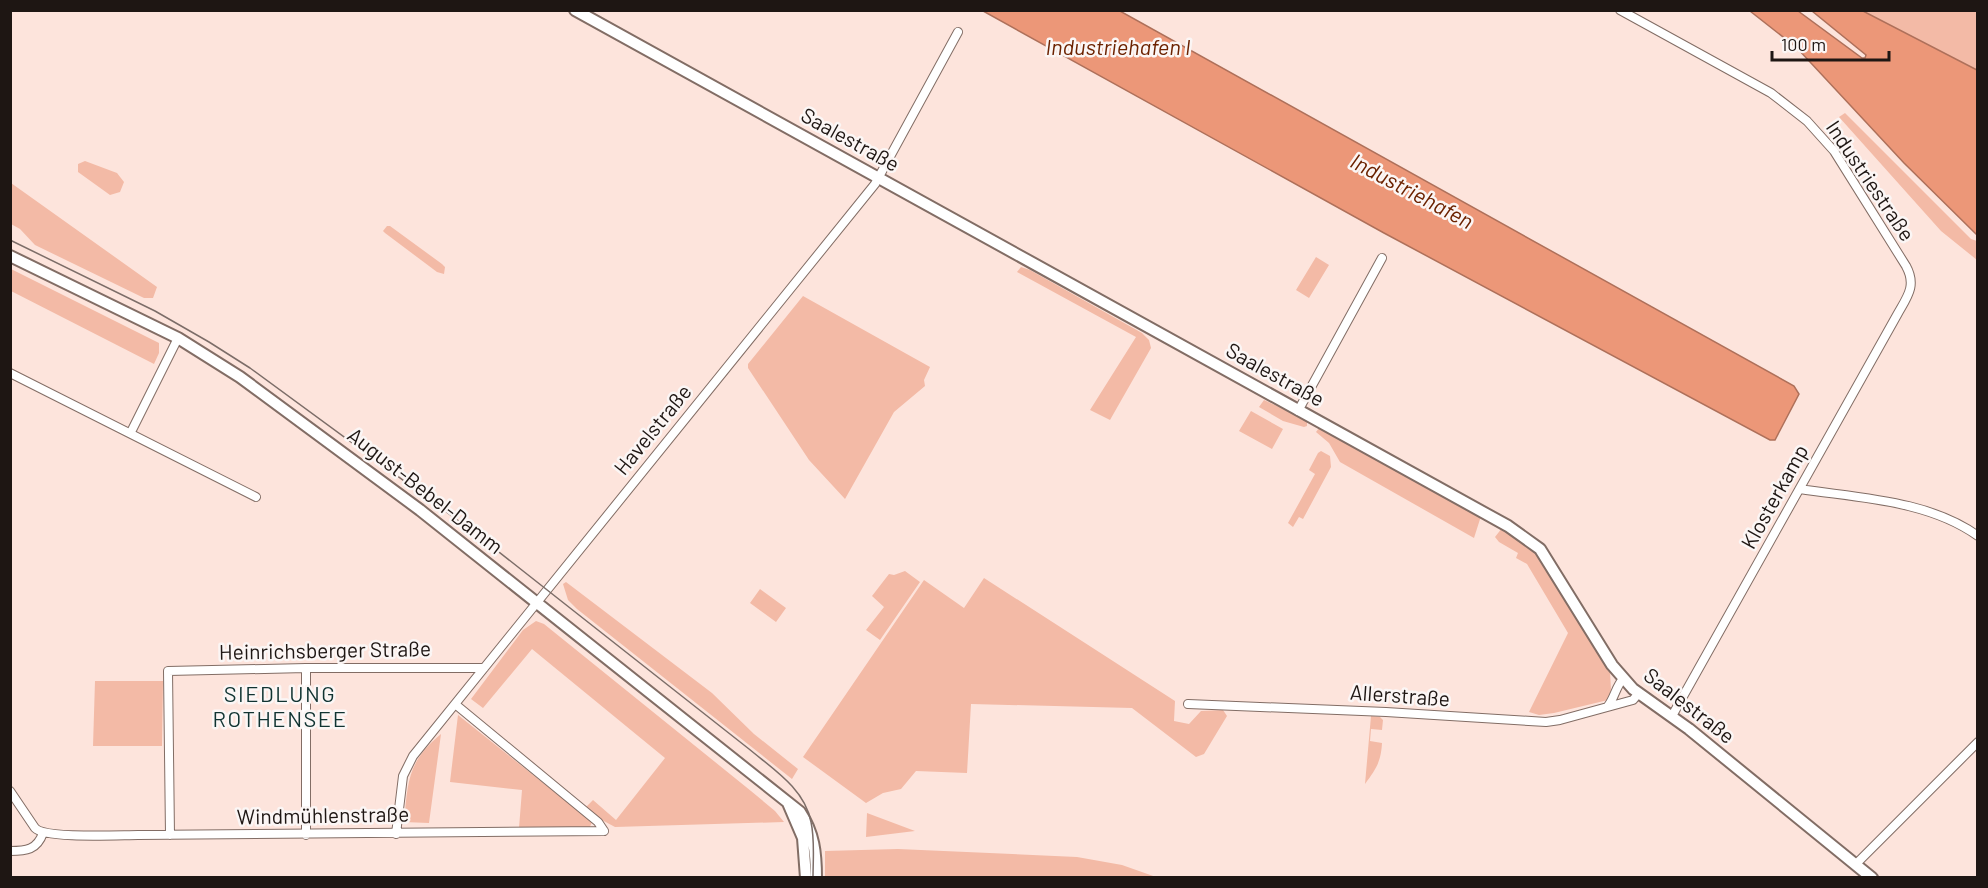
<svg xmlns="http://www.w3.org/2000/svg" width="1988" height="888" font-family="Barlow,sans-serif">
  <rect width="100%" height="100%" fill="#fde4dc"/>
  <path fill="#f3baa6" d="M1863,11H1977V70Z
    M1845,113L1971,239L1977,241V260L1941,231L1839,117Z
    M85,161L117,173L124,182L120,192L110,195L78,172V164Z
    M11,183L157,287L153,298H144L35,245L20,229L11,224Z
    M387,226H390L442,264L445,267L444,274L437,272L385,233L383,231Z
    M1316,257L1329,265L1309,298L1296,290Z
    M1021,267L1030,270L1142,333L1149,340L1151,348L1110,420L1090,410L1136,337L1017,272Z
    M11,269L159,343V353L154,364L11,291Z
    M803,296L930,367L924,380L925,386L894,412L845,499L809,460L748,368V364Z
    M1264,400L1307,420V426L1304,427L1283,421L1259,407Z
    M1251,411L1283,429L1272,449L1239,431Z
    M1319,428L1481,516L1474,538L1340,462L1329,443L1316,432Z
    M1321,451L1330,456L1331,467L1303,519L1299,517L1293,527L1288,523L1315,474L1309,470L1318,453Z
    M1502,528L1529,546L1549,569L1610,671L1611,690L1608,700L1554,713L1539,715L1529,712L1568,633L1527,564L1516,558L1518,553L1499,542L1495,537Z
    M905,571L920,582L880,640L866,630L884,607L872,596L889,574L894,575Z
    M984,578L1175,701L1174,721L1189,724L1201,711L1223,710L1227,716L1204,754L1196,757L1132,708L971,704L967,773L916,771L901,789L883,793L866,803L803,757L924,580L964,608Z
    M566,582L712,693L754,734L798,769L792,779L577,609L568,600L563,584Z
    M760,589L786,608L776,622L750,603Z
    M536,621L544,624L751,791L775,811L784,822L615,827L600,819L586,807L593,800L616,820L665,758L532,649L483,708L471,699L523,630Z
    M95,681H163L162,746H93Z
    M458,715L592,822L589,829L519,828L522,790L450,782Z
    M1371,716L1380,717L1383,720L1382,730L1371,729L1370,741L1382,743C1381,762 1376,769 1365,784Z
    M441,734L429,823L404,822C408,782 407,762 441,734Z
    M867,813L915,831L866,837Z
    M898,849L1077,857L1122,865L1156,877H825V851Z"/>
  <path fill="#ec9778" stroke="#ae705a" stroke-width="1.5" d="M983,11H1120L1794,386L1799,394L1775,440H1770L1384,233Z
    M1750,11H1798L1862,58H1865L1866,55L1812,11H1863L1977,70V235L1904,163L1797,48Z"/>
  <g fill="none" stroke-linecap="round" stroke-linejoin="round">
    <defs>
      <path id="street" d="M1620,10L1771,93L1807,121L1834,151L1906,266C1917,286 1907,297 1897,315L1672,716
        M10,373L256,497
        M1298,411L1382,258
        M131,432L178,338
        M1800,489C1858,498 1928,500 1978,536
        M455,704L598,822L604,831
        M1188,704L1386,712L1546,722L1560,720L1633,700L1638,694
        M1608,706C1615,697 1616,686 1623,679
        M10,791L35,828C45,839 119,835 138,835C293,835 448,832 604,831
        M396,834L403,776L413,756L875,184L958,32
        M170,835L168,671L306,668H484
        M306,835V668
        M10,851C26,851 37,850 43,833
        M1856,864L1978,742"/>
      <path id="secondary" d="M575,10L1508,526L1540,549L1612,665L1633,689L1689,729L1872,878
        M10,256L178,338L240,377L420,510L800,812C814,833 816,853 816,878
        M788,803L803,838L806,878"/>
    </defs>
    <use href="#street" stroke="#826d65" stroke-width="10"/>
    <use href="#secondary" stroke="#826d65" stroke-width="14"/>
    <use href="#street" stroke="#fff" stroke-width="8"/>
    <use href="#secondary" stroke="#fff" stroke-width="10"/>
    <path stroke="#7c6d68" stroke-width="1.5" d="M10,240L155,311L209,342L250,368L471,530L749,749C773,769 805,789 811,822C815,840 813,859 813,878"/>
  </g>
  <g text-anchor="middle" stroke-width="5" stroke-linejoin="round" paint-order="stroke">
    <g font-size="21" fill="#1e1613" stroke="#fbf6f5">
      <text transform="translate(850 140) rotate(29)" y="7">Saalestraße</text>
      <text transform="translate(1870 181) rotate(56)" y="7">Industriestraße</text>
      <text transform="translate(1275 375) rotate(29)" y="7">Saalestraße</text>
      <text transform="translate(653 430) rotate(-51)" y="7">Havelstraße</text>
      <text transform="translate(425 491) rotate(38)" y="7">August-Bebel-Damm</text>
      <text transform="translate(1775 497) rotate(-61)" y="7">Klosterkamp</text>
      <text transform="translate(325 651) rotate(-1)" y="7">Heinrichsberger Straße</text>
      <text transform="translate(1400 696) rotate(4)" y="7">Allerstraße</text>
      <text transform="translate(1689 706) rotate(38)" y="7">Saalestraße</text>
      <text transform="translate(323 816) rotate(-1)" y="7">Windmühlenstraße</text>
    </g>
    <g font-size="22" font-style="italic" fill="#6c2200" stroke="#fbf6f5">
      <text x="1118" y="55">Industriehafen I</text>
      <text transform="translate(1412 191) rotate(28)" y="8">Industriehafen</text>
    </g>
    <g font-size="22" letter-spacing="1.5" fill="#103331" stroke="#fbf6f5">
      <text x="280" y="702">SIEDLUNG<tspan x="280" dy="25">ROTHENSEE</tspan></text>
    </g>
  </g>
  <rect width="1988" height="888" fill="none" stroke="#1e1613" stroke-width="24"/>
  <path d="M1772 51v9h117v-9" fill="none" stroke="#1e1613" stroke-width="3"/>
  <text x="1781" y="51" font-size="18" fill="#1e1613" stroke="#fbf6f5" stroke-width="4.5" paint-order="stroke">100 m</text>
</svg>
